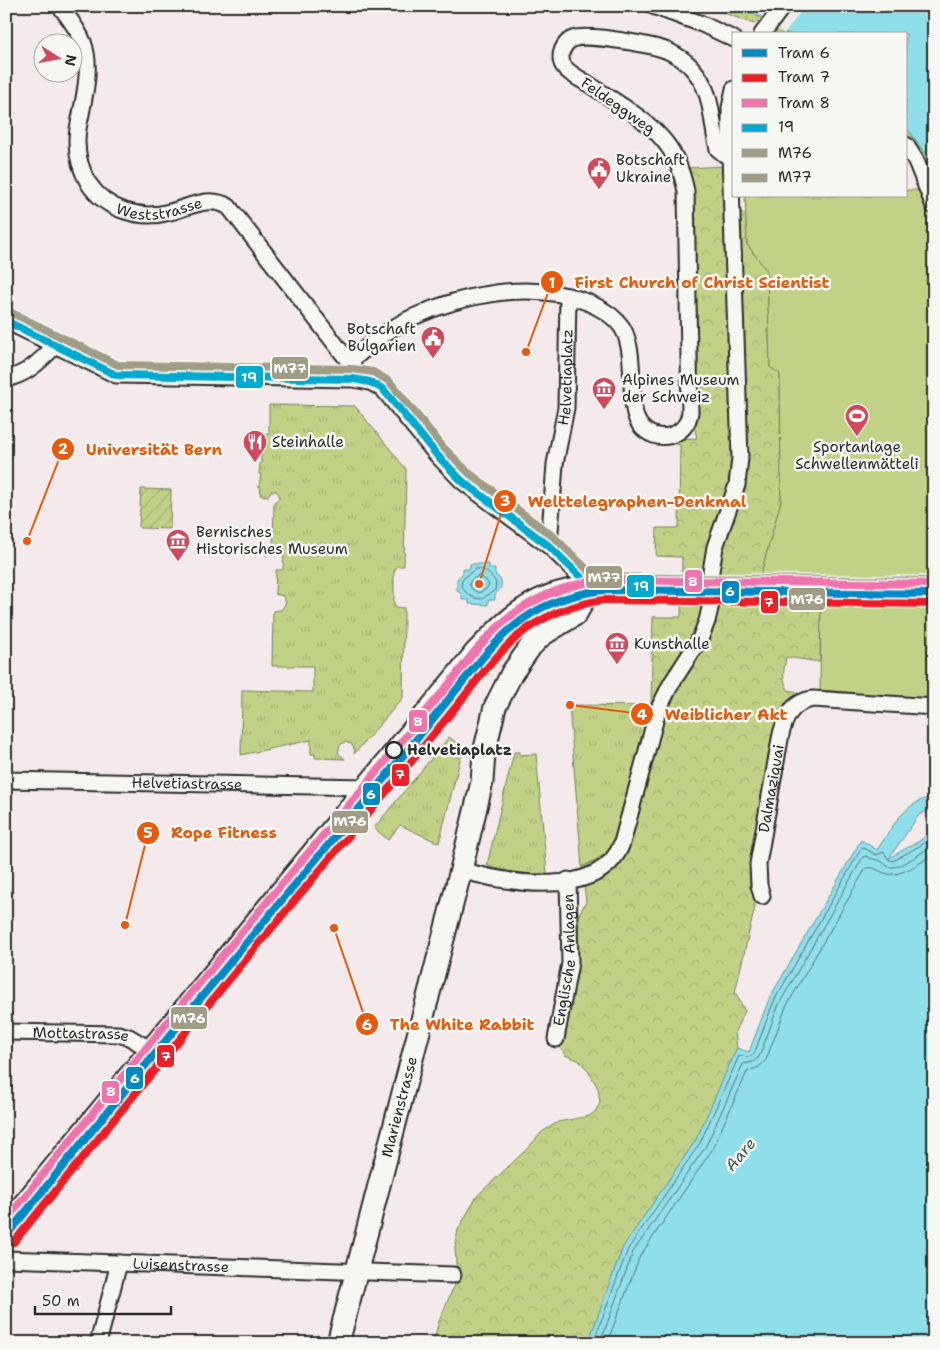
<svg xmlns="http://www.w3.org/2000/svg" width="940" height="1349" font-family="'Shantell Sans',sans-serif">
  <defs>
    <pattern id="grass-dots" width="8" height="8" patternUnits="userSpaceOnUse" patternTransform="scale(1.25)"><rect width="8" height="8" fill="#c1d287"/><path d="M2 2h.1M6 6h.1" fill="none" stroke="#a6b475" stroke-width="1.8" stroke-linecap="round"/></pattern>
    <pattern id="forest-crowns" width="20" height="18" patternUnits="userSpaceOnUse" patternTransform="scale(1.25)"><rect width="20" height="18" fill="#c1d287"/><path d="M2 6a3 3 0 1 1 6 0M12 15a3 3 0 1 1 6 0" fill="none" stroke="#a6b475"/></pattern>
    <pattern id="park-tufts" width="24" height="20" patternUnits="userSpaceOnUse" patternTransform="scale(1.25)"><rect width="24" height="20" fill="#c1d287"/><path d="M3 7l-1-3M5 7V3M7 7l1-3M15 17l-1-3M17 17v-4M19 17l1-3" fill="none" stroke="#a6b475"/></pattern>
    <pattern id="garden-furrows" width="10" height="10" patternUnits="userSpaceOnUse" patternTransform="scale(1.25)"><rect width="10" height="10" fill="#c1d287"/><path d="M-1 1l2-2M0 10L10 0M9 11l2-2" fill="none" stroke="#a6b475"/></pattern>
  </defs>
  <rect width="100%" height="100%" fill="#f5eaeb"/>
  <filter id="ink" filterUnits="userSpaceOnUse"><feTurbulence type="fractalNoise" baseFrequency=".02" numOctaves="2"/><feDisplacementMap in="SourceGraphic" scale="10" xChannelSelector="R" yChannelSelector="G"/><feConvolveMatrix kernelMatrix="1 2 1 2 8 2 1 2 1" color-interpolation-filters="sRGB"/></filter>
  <g filter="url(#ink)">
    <path fill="url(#grass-dots)" stroke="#767e59" d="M705,6H733L766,19L789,34H776L777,32L758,21L754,24Z
      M906,126L934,167V185L923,158L906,133Z"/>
    <path fill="url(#forest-crowns)" stroke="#767e59" d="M724,166L734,196H739L740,212L746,214L747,244L767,271L770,367L780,374L781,501L755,595L821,596L820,662L786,657C784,670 781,677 788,690L797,692L798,693L789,700L782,709L773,730L751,862V880L757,898L735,992L745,1011L735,1031L737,1048L696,1140L623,1247L588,1343H433L439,1321L457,1279L455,1247L458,1230L477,1196L527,1149L542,1132L558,1122L589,1116L595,1112L600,1103L598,1088L587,1069L578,1060L565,1055L560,1047L577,971L579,914L586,902L582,867L593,862L609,851L618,827L651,706L653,617H681L682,557L656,556L657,528H679L680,445L675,444V442L680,439L697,438L694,426L696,418L687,168Z"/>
    <path fill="url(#park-tufts)" stroke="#767e59" d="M269,405L355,406L406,469L404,566H397L394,572V603L396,607L404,608L403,698L354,754L355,750L351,744L345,742L340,745L338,753L345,759L315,758V754H311V740L241,755L242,690L313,692V666H272L273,611L281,610L286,603L283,596L275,594L276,570H283L284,554H273L274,502L279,499V494L276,491H271L268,496L260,495L261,487H259L261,474H259L260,463H261L260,437L262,434H269Z
      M569,705L650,706L612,846L606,854L582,867Z
      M449,737L463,748L439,843L400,825L388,840L374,828Z
      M514,752H520V755L536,754L547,873C527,875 505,873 487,865Z"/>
    <path fill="url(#garden-furrows)" stroke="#767e59" d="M141,489L171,490L170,529L139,528Z"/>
    <path fill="#c1d287" stroke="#767e59" d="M906,190H919L934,226V700L820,690L821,596L755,595L781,501L780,374L770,367L767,271L747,244L745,196H906Z"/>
    <path fill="#8fdfea" stroke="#67979e" d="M733,6H934V167L906,126V34H789L766,19Z
      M470,564H489V569H495V574L501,580V588L495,595V600H488V605L469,604V600H462V595L457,590V579L463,573V569H470Z
      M934,797V808L919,815L889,858L921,840L934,828V1343H588L623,1247L696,1140L737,1048L749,1052L769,999L861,840L877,850C892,828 905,800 934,797Z"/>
    <path fill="#f5eaeb" d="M760,6H805L784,34L756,12Z"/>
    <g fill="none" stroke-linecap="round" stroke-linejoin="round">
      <path stroke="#537377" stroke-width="1" d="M475,569C484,568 492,575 496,583L495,590L482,599C473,599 466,594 461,586L462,580Z
        M479,576L486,580L489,585L486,589L479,593L472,589L469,584L472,580Z
        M593,1343L628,1249L700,1143L739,1056L749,1057L754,1054L774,1001L861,849L864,848L876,855L884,852L888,859L893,861L923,844L934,834
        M600,1343L633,1252L706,1146L743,1064L753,1062L759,1057L779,1004L863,857L866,856C872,860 877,859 881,861C885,863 886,867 891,867C901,868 927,850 934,843
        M607,1343L640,1256L712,1150L747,1072L759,1067L766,1060L786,1007L866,868C875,866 879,872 888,874C899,877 925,861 934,853"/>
      <defs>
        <g id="street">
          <path id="s1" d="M60,6C68,17 78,29 83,42C93,68 83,102 78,129C75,148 79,167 89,184C107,211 141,220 170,212C190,207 209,195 229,207L354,368"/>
          <path d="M653,6L702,24L734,39"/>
          <path d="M762,34L783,6"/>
          <path d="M906,145L916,161L934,206"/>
          <path d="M6,321L116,375L353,379L370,382L383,389L436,454L462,481L549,546L591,587"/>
          <path d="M349,362C369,346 388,329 411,318C463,294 532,280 587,302C601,308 615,316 623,329C638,356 626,407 640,425C655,445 687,438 690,412L686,191C682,173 677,157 665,142C646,118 615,102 590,85C582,80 571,75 565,68C562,65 561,61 561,57C561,50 566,41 573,39C586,33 656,45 670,52C678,56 686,61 692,68C714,92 710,119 718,149L724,154H730"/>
          <path d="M6,379C28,374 40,361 55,346"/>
          <path id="s2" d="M549,546L555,464L566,408L568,296"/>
          <path d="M711,571L715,547L737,485L740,458L730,154V108L734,89"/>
          <path id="s3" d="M6,780L367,787"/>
          <path d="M461,870C506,883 601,901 622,843L658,710L671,684L700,639L707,621L711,604"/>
          <path id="s4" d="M762,896L759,885L758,864L780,739C784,719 791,702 813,699L934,707"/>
          <path id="s5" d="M6,1032L118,1034L129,1037L151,1050"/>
          <path id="s6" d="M556,1039L570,963L568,880"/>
          <path id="s7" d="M6,1259L453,1275"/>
          <path d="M98,1343L119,1263"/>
        </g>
        <g id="secondary">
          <path d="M6,1226L344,815L476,652C491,637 506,620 524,609C569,578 630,587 681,587"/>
          <path id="s8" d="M338,1343L461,870L482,782L484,753L495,707L512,673L531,646L542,635L576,614L591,587"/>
        </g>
      </defs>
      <use href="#street" stroke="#2b2b2b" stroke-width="19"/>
      <use href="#secondary" stroke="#2b2b2b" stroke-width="25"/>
      <use href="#street" stroke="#f6f6f2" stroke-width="15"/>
      <use href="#secondary" stroke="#f6f6f2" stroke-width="21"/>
      <defs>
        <path id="secondary-bridge" d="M681,587L934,591"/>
      </defs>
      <use href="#secondary-bridge" stroke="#2b2b2b" stroke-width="25" stroke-linecap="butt"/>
      <use href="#secondary-bridge" stroke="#f6f6f2" stroke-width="21"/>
      <defs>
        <path id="bus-1" d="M6,321L116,375L353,379L370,382L383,389L436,454L462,481L549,546L591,587L625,586L934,591"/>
        <path id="bus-2" d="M14,1232L483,659C523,619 545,602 602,596L934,601"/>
        <path id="bus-3" d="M10,312L118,365L353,369L373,372L389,381L443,447L469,473L555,538L595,577L934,581"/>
      </defs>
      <use href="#bus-1" stroke="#f6f6f2" stroke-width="11"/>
      <use href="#bus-2" stroke="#f6f6f2" stroke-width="11"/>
      <use href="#bus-3" stroke="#f6f6f2" stroke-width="11"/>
      <use href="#bus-1" stroke="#00a9ce" stroke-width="8"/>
      <use href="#bus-2" stroke="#a09c86" stroke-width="8"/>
      <use href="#bus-3" stroke="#a09c86" stroke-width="8"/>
      <defs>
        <path id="tram-1" d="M6,1236C126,1089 245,942 368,798C397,763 425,729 453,694C472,671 490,646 513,627C539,605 568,595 602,590L934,594"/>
        <path id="tram-2" d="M14,1242C133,1096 253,949 375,805C404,771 432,736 460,702C478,679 496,655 518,636C543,615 571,605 603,600L934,604"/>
        <path id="tram-3" d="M6,1220C123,1076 240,932 361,791C389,757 417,722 446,688C464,665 482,640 505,621C533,597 565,585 601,580L934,584"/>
      </defs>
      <use href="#tram-1" stroke="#f6f6f2" stroke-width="11"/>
      <use href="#tram-2" stroke="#f6f6f2" stroke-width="11"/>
      <use href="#tram-3" stroke="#f6f6f2" stroke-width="11"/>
      <use href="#tram-1" stroke="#008ac5" stroke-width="8"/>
      <use href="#tram-2" stroke="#ec1f25" stroke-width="8"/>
      <use href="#tram-3" stroke="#ef73ac" stroke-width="8"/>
    </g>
  </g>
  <defs>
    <symbol id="civic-pin" viewBox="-11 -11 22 30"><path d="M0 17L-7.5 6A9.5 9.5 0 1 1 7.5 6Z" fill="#d1495b" stroke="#f6f6f2"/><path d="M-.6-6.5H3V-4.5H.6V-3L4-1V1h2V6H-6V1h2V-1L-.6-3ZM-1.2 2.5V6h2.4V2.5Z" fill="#fff"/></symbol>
    <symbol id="museum-pin" viewBox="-11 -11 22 30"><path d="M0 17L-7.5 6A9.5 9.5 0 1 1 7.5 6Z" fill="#d1495b" stroke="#f6f6f2"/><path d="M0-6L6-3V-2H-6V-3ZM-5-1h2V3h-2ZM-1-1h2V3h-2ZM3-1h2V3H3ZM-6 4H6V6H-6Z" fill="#fff"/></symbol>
    <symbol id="stadium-pin" viewBox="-11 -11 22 30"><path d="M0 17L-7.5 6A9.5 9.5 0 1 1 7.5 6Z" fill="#d1495b" stroke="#f6f6f2"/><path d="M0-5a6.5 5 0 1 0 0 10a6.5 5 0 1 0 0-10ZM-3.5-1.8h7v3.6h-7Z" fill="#fff"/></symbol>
    <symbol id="restaurant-pin" viewBox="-11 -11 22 30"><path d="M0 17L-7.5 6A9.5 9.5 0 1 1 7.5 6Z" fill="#d1495b" stroke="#f6f6f2"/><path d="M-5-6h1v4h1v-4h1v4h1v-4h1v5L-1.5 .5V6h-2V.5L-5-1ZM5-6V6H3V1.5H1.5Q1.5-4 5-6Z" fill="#fff"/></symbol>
  </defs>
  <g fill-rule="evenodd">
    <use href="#civic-pin" x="585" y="155" width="28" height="38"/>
    <use href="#civic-pin" x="419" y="324" width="28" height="38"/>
    <use href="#museum-pin" x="590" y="375" width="28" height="38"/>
    <use href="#stadium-pin" x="843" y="402" width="28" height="38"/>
    <use href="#restaurant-pin" x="241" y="428" width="28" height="38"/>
    <use href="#museum-pin" x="164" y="527" width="28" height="38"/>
    <use href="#museum-pin" x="603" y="630" width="28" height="38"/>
  </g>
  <circle fill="#f6f6f2" stroke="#2b2b2b" stroke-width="2.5" cx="394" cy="750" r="8"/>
  <g text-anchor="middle" stroke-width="5" stroke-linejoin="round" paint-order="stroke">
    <g font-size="15" fill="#2b2b2b" stroke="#f6f6f2">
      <text transform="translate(618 106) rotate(35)" y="5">Feldeggweg</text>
      <text dy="5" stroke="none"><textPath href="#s1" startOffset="269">Weststrasse</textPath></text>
      <text dy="5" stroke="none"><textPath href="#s2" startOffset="170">Helvetiaplatz</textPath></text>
      <text dy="5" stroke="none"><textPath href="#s3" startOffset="181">Helvetiastrasse</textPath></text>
      <text dy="5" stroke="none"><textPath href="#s4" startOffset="109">Dalmaziquai</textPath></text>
      <text dy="5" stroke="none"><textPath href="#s6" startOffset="80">Englische Anlagen</textPath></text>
      <text dy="5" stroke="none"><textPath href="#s5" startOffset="75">Mottastrasse</textPath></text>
      <text dy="5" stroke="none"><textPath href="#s8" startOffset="244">Marienstrasse</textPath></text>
      <text dy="5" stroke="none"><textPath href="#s7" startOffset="175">Luisenstrasse</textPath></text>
    </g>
    <g font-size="15" fill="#2b2b2b" stroke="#f6f6f2" text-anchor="start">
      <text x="616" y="165">Botschaft<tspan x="616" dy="17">Ukraine</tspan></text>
      <text x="416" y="334" text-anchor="end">Botschaft<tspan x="416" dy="17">Bulgarien</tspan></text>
      <text x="622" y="385">Alpines Museum<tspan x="622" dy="17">der Schweiz</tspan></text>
      <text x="272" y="447">Steinhalle</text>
      <text x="857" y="452" text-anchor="middle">Sportanlage<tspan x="857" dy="17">Schwellenmätteli</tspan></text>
      <text x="196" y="537">Bernisches<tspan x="196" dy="17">Historisches Museum</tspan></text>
      <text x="634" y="649">Kunsthalle</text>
    </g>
    <g font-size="15" font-weight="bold" fill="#2b2b2b" stroke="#f6f6f2" text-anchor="start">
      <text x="407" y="755">Helvetiaplatz</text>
    </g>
    <g font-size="16" font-style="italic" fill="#44585b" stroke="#f6f6f2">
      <text transform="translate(740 1154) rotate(-50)" y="6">Aare</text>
    </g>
  </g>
  <path fill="none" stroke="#e8590c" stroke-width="2" d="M526 352L552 282M27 541L63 449M479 584L505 501M570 705L642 714M125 925L148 833M334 928L367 1024"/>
  <g fill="#e8590c" stroke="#f6f6f2" stroke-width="2">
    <circle cx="526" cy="352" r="5"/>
    <circle cx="27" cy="541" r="5"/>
    <circle cx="479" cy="584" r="5"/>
    <circle cx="570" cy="705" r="5"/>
    <circle cx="125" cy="925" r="5"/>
    <circle cx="334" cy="928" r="5"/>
    <circle cx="552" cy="282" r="12"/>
    <circle cx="63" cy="449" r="12"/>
    <circle cx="505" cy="501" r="12"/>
    <circle cx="642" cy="714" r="12"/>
    <circle cx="148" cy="833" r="12"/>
    <circle cx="367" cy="1024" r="12"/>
  </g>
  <g font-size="15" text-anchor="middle" font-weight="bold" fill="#fff">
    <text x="552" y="288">1</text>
    <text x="63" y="454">2</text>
    <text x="505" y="506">3</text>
    <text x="642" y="720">4</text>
    <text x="148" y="838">5</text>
    <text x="367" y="1030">6</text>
  </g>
  <g font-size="16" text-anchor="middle" font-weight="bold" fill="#e8590c" stroke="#f6f6f2" stroke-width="5" stroke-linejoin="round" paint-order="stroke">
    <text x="702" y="288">First Church of Christ Scientist</text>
    <text x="154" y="455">Universität Bern</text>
    <text x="637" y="507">Welttelegraphen-Denkmal</text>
    <text x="726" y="720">Weiblicher Akt</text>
    <text x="224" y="838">Rope Fitness</text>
    <text x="462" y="1030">The White Rabbit</text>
  </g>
  <g stroke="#f6f6f2" stroke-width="2">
    <rect x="271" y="356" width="38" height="24" rx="5" fill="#a09c86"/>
    <rect x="235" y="365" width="29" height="24" rx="5" fill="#00a9ce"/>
    <rect x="585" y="565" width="38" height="24" rx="5" fill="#a09c86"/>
    <rect x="684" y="569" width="19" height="24" rx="5" fill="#ef73ac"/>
    <rect x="626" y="574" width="29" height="24" rx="5" fill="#00a9ce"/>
    <rect x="721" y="580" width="19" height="24" rx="5" fill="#008ac5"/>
    <rect x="788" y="587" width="38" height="24" rx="5" fill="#a09c86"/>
    <rect x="760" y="590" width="19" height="24" rx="5" fill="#ec1f25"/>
    <rect x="408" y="709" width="20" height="24" rx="5" fill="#ef73ac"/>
    <rect x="391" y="763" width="19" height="24" rx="5" fill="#ec1f25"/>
    <rect x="362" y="782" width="19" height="24" rx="5" fill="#008ac5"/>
    <rect x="331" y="810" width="38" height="24" rx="5" fill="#a09c86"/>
    <rect x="170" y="1006" width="38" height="24" rx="5" fill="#a09c86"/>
    <rect x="156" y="1044" width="19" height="24" rx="5" fill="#ec1f25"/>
    <rect x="125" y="1066" width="19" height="24" rx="5" fill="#008ac5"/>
    <rect x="101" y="1080" width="19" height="24" rx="5" fill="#ef73ac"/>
  </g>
  <g font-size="14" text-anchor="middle" font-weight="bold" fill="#fff">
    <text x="290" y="373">M77</text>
    <text x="249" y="382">19</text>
    <text x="604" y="582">M77</text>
    <text x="693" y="586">8</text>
    <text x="641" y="591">19</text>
    <text x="730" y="596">6</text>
    <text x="807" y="604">M76</text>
    <text x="769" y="607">7</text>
    <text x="418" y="726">8</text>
    <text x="400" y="779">7</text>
    <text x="371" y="799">6</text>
    <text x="350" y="826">M76</text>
    <text x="189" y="1023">M76</text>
    <text x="166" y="1061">7</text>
    <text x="135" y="1083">6</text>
    <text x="111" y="1096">8</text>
  </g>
  <rect width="940" height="1349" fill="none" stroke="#f6f6f2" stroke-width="25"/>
  <rect x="12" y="12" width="915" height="1324" fill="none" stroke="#2b2b2b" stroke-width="2" filter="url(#ink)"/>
  <rect x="732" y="32" width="175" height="165" fill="#f6f6f2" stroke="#a5a5a2"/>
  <rect x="742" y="49" width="25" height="8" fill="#008ac5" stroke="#a5a5a2"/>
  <text x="778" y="58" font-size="15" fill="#2b2b2b">Tram 6</text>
  <rect x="742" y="74" width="25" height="8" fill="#ec1f25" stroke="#a5a5a2"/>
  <text x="778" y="82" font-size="15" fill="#2b2b2b">Tram 7</text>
  <rect x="742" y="99" width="25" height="8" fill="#ef73ac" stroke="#a5a5a2"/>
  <text x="778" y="108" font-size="15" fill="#2b2b2b">Tram 8</text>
  <rect x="742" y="124" width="25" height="8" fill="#00a9ce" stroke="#a5a5a2"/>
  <text x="778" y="132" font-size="15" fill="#2b2b2b">19</text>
  <rect x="742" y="149" width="25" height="8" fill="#a09c86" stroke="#a5a5a2"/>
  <text x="778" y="158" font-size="15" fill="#2b2b2b">M76</text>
  <rect x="742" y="174" width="25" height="8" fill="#a09c86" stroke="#a5a5a2"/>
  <text x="778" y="182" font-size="15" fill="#2b2b2b">M77</text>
  <g transform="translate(58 58) rotate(101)"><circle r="24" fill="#f6f6f2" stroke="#a5a5a2"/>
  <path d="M0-4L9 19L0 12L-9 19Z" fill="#d1495b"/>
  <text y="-8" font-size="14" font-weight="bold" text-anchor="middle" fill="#2b2b2b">N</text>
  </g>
  <path d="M35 1306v8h136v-8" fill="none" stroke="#2b2b2b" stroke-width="2.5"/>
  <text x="42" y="1306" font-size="15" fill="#2b2b2b" stroke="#f6f6f2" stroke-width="4" paint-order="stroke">50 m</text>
</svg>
